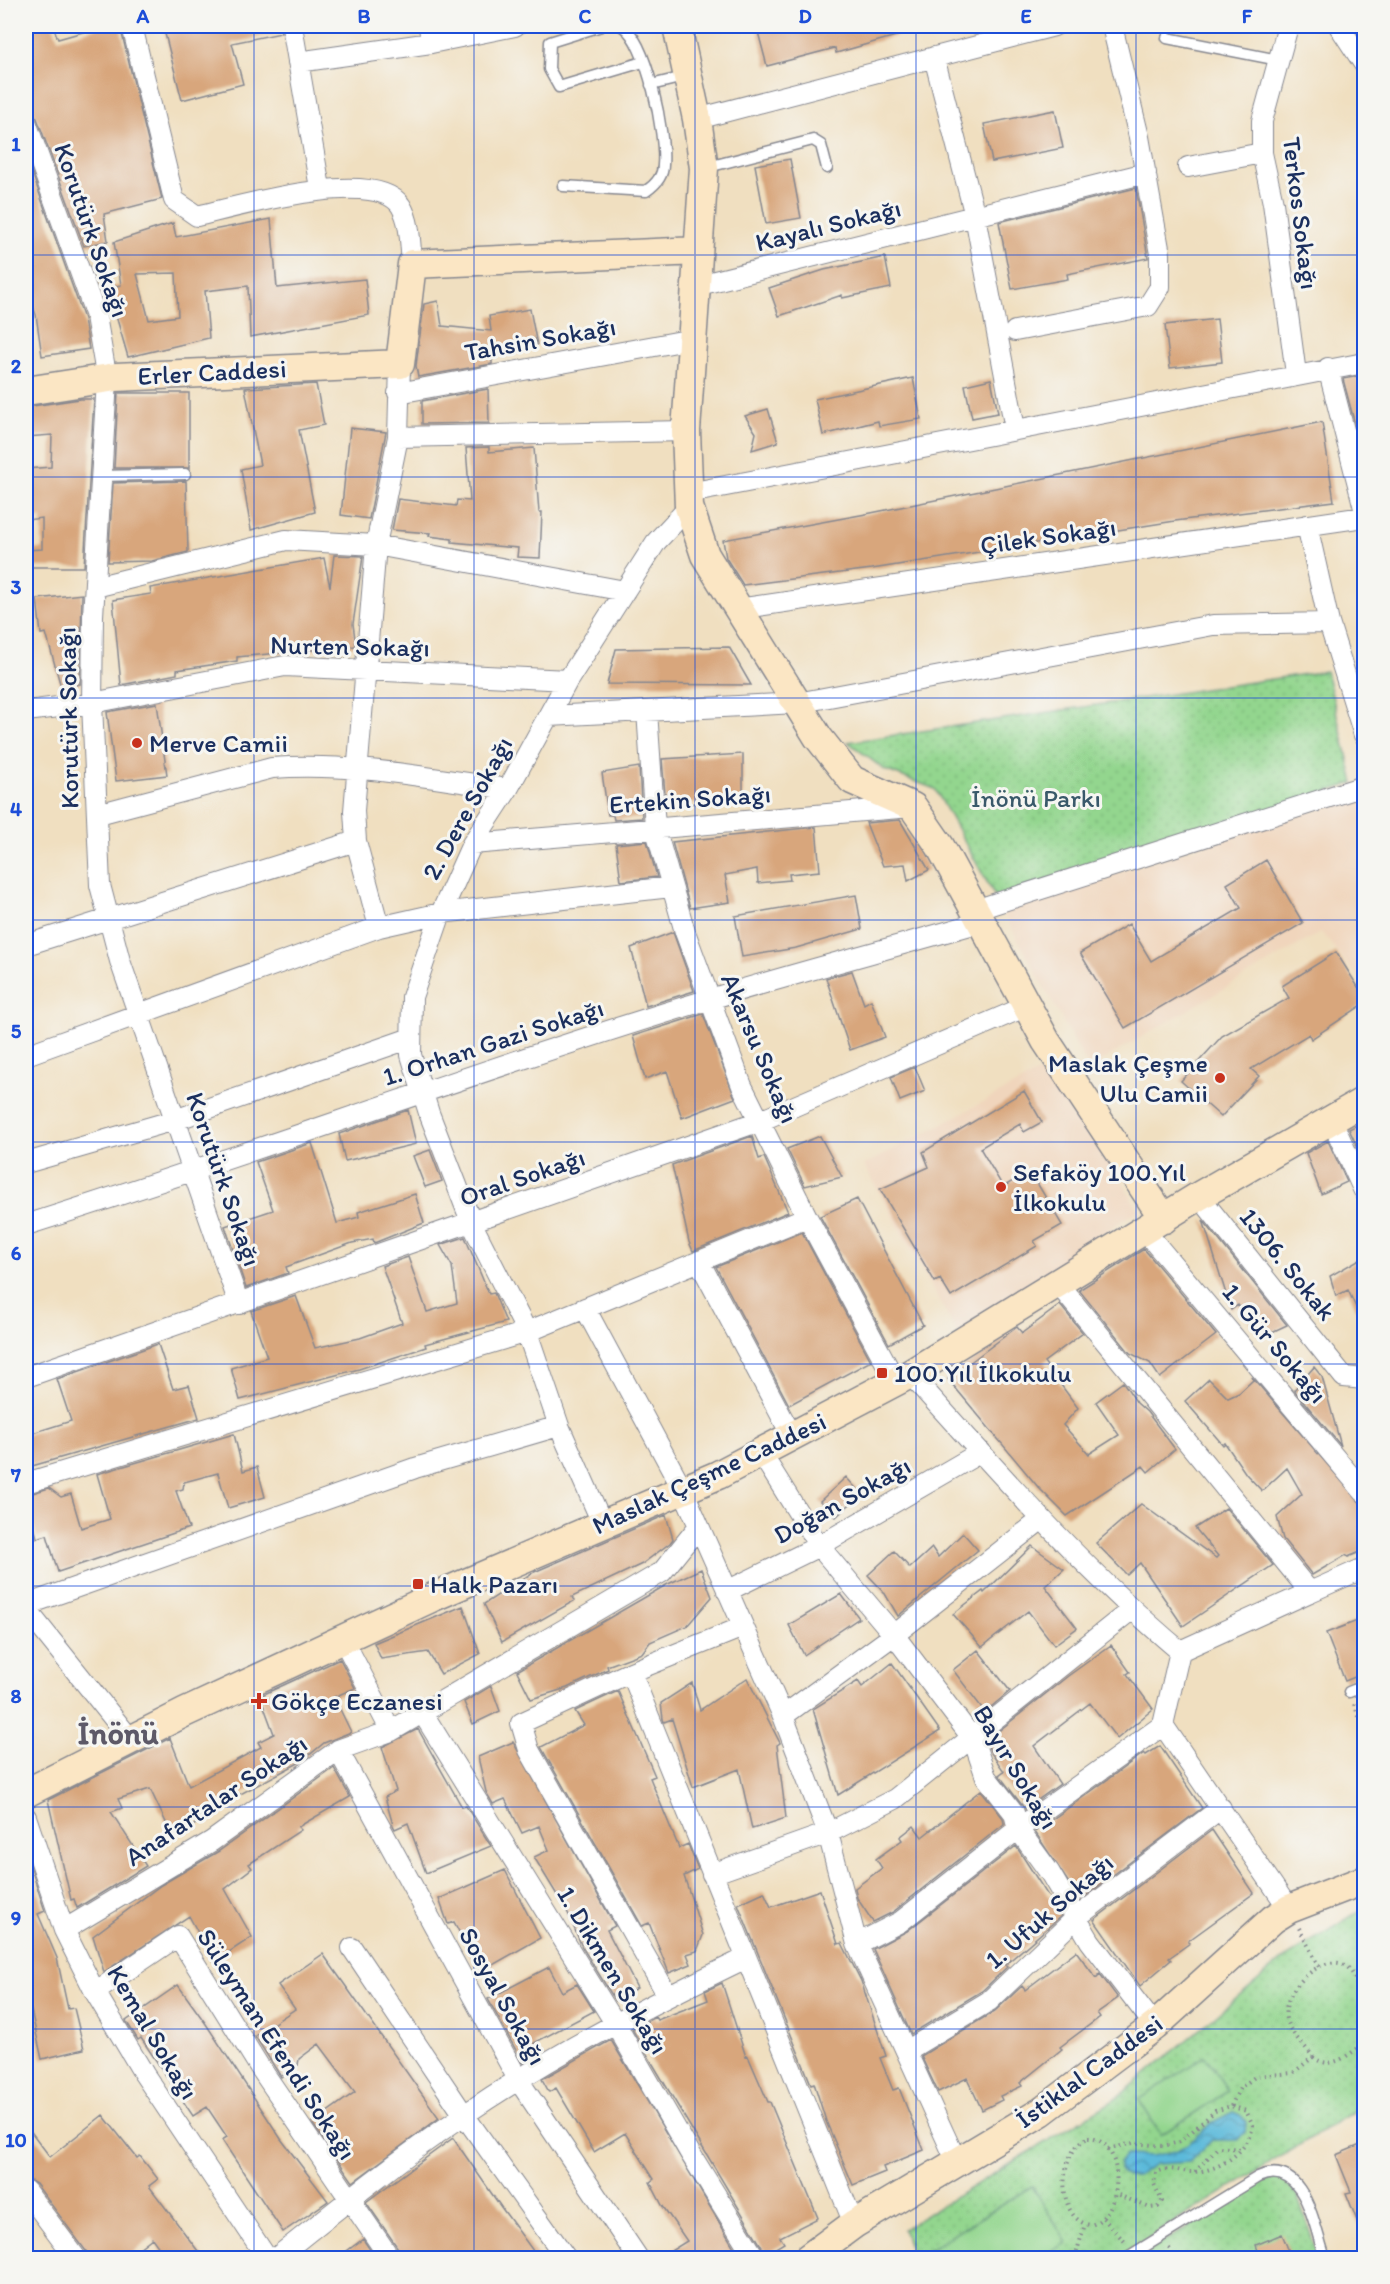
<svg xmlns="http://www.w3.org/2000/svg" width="1390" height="2284" font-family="Itim,sans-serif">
  <defs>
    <pattern id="grass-dots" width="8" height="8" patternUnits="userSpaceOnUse" patternTransform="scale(1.5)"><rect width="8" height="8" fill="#93d68e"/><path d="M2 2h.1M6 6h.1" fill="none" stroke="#7eb87d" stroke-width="1.8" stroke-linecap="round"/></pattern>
    <pattern id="water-waves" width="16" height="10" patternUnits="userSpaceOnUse" patternTransform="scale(1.5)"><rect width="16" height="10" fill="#5cbada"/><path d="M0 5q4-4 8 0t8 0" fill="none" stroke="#4b98b4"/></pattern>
  </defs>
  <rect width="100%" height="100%" fill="#f6f6f2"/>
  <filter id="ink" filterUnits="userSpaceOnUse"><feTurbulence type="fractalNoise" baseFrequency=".0167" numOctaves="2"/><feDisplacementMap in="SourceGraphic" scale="12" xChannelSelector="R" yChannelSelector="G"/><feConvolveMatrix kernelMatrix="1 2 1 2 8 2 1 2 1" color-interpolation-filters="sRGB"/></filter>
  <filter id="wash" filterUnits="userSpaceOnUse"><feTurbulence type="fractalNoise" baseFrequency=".008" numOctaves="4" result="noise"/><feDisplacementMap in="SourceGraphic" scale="24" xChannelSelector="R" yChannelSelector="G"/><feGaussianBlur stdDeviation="1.35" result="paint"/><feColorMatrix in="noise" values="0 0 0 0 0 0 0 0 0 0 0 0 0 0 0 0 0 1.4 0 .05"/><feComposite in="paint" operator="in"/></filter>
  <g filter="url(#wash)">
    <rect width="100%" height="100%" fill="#f0dfc0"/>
    <path fill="#f0d5bc" d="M1364,795V985L1321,932L1089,1068L1001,909Z
      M1055,1064L1138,1210L957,1333L864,1165Z"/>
    <path fill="url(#grass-dots)" stroke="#578276" stroke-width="1.5" d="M1326,671L1354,783L996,898L935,789L885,770L848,742Z
      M1364,1908V2105L1116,2258H913L903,2229L1116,2099L1286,1957Z
      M1272,2178L1282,2179L1297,2195L1319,2258H1137L1260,2182Z"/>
    <path fill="#93d68e" stroke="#578276" stroke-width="1.5" d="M1205,2056L1228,2091L1161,2135L1139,2100Z
      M1032,2186L1067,2243L1040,2258H933L928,2250Z"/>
    <path fill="url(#water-waves)" stroke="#3c749c" stroke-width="1.5" d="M1233,2112L1240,2115L1246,2123L1245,2132L1237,2140H1212L1189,2162L1155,2164L1137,2176H1126L1120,2171L1119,2163L1126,2155L1152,2156L1176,2151L1191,2142L1211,2123Z"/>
    <g id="blocks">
      <path fill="#d8a67b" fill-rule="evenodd" d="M26,26H53L58,39L104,26H120L162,199L104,214L108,241L84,246L37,118L33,113L26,110Z
        M163,26H280L281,33L232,43L243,84L182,100Z
        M767,26H916L917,30L836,53L835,48L767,66L757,28Z
        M1055,110L1063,148L992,162L984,124Z
        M26,156L84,319L89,349L42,356L36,315L26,286V281L30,279L26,266Z
        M790,159L801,218L766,224L755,165Z
        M1136,188L1148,258L1067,274L1068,279L1012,289L999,222Z
        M271,219L277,288L365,279L369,315L250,337L248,286L205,291L209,338L128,357L108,288L121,285L114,242L173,223L176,237ZM176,273L178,316L149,320L137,274Z
        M885,257L891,288L842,298V295L779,316L769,288L824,270Z
        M438,301L442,326L491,331L489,316L530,309L537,345L492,353V364L418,377L416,366L424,304Z
        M1217,319L1222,362L1170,368L1165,325Z
        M1365,375V462L1343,379Z
        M913,378L921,419L879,426L878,421L823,435L815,399Z
        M991,379L998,413L972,418L965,385Z
        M316,384L324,425L299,430L315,512L251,530L241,469L260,465L245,388Z
        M488,389L489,423L422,424V401Z
        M118,393H189V468H114Z
        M80,399H94L84,567H26V550L42,549V518L26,520V469L51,467L52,435L26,437V407Z
        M768,409L778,442L752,450L756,433L745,416Z
        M1322,422L1334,501L1175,521L872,569L743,585L726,558L723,540L866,514Z
        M350,428L386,432L369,519L341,515Z
        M489,447V452L534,448L539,512H542L540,558L517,557L518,548L452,542V539L429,536L430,533L392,530L398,499L456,506L457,500L470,501L466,448Z
        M186,481L188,552L152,561L108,562L113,483Z
        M334,555L363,556L353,624L356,646L237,657V661L177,670V674L121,685L113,600L151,594L150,588L324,558L330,587Z
        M82,594L80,684L61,687L46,633L41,634L37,599Z
        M729,647L751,685L607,684L616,649Z
        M157,703L167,775L116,781L107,712Z
        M743,754V799L666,806L662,759Z
        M639,767L642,818L614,820L613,815H608L602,773Z
        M900,820L929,870L908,881L905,864L883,866L866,823Z
        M816,827L820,871L789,874L790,880L758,883L757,869L725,875L730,902L690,908L672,842Z
        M647,841L657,877L621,881L616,844Z
        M1266,860L1303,923L1125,1028L1080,953L1129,924L1151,961L1241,908L1227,884Z
        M856,895L862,929L796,948L742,957L735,916Z
        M673,932L694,991L646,1006L631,948Z
        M1336,952L1365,998V1003L1311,1039L1309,1034L1251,1069L1259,1076L1221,1117L1181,1081L1222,1036L1289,998L1282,986Z
        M852,971L864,1004L871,1000L885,1037L850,1050L826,978Z
        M703,1014L735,1098L682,1118L667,1071L645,1079L633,1036Z
        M915,1067L925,1091L900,1101L891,1077Z
        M1024,1091L1042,1122L1024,1132L1020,1124L980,1148L1003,1187L1030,1171L1062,1225L1034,1241L1037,1246L951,1297L940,1279L935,1282L880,1189L929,1167L923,1152Z
        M408,1110L416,1144L345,1161L339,1134Z
        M1365,1121V1163L1349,1129Z
        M752,1136L759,1159L764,1157L788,1212L693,1251L689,1242L672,1165Z
        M820,1136L842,1177L805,1186L787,1149Z
        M1328,1141L1347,1182L1321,1194L1306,1153Z
        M312,1143L337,1223L359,1217L358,1212L415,1194L424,1223L374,1243L373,1239L352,1243L286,1267L288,1273L246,1288L225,1226L273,1210L256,1162Z
        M430,1150L442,1181L425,1187L413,1156Z
        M857,1199L923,1325L889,1344L820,1216Z
        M1203,1220L1287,1325L1261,1337L1238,1305L1231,1310Z
        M802,1232L871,1361L789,1405L716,1267Z
        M465,1237L489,1294L494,1293L506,1322L425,1344L426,1347L359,1369L240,1400L231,1368L267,1357L251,1311L296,1296L315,1348L360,1338L402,1323L382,1266L408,1257L427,1312L457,1303L452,1266L440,1245Z
        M1144,1249L1216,1335L1160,1378L1150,1363L1130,1353L1079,1290Z
        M1365,1256V1327L1348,1290L1336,1296L1330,1276Z
        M1060,1305L1083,1333L1044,1362L1078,1408L1063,1425L1089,1454L1119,1435L1096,1402L1123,1382L1137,1403L1147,1412L1175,1449L1148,1472L1143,1466L1067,1516L1038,1487L948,1379L1017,1327L1022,1333Z
        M158,1344L173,1389L189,1385L199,1418L32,1466L26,1446V1435L71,1421L57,1379Z
        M1314,1367L1322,1377L1341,1446L1294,1390Z
        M1252,1377L1365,1508V1550L1348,1557L1346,1555L1312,1575L1283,1539L1277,1517L1302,1494L1287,1468L1262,1491L1246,1474L1225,1443L1223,1445L1185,1401L1209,1379L1228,1398L1239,1393L1253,1380Z
        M234,1434L243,1471L257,1467L265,1497L228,1508L218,1473L184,1482L183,1489L176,1491L189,1528L58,1572L47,1535L37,1538L26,1495L49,1488L61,1497L71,1494L81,1528L110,1519L97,1474Z
        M846,1477L861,1494L836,1517L820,1501Z
        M1141,1504L1216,1558L1218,1556L1195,1528L1226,1508L1273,1565L1183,1626L1140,1563L1127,1575L1096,1543Z
        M666,1515L673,1539L670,1543L642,1564L572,1597L574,1601L502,1642L484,1604L532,1573Z
        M963,1533L978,1550L898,1616L884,1592L868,1575L894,1551L910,1568L932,1548L938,1557Z
        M1032,1546L1064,1569L1045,1586L1077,1628L1054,1645L1028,1611L982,1647L953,1614L983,1591L984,1593Z
        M701,1569L712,1597L687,1626L650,1642L642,1653L607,1666L608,1669L567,1688L531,1699L517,1671L668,1584Z
        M841,1594L859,1618L804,1655L789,1625Z
        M463,1606L480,1654L441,1674L428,1652L381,1659L374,1643Z
        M1365,1618V1673L1345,1681L1326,1633Z
        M1111,1645L1130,1672L1127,1674L1153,1709L1117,1739L1090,1703L1034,1746L1060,1784L1025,1809L999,1775L1004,1771L991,1753L986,1741L1068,1676Z
        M978,1650L1010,1691L985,1712L953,1670Z
        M340,1659L355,1688L334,1697L351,1732L324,1743L302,1761L194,1819L196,1824L172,1835L150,1789L118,1799L122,1808L111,1812L146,1866L77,1908L74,1899L71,1900L48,1800L170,1738L189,1786L261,1747L258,1742L274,1734L260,1696Z
        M892,1663L940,1731L838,1795L813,1709L858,1681L862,1687Z
        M747,1678L780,1743L777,1745L786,1818L752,1829L739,1769L693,1787L672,1719L664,1722L663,1719L661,1703L692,1683L700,1710Z
        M491,1686L500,1711L473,1724L464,1702Z
        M618,1691L655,1776L650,1778L679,1848L688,1844L698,1869L684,1876L703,1935L697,1951L687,1954L691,1964L669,1973L649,1923L642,1926L541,1747L584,1725L575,1711Z
        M418,1729L462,1807L466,1806L491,1846L426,1873L408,1823L395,1829L393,1825L385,1797L396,1791L382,1747Z
        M513,1742L615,1926L607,1930L637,1988L615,2000L582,1947L568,1913L534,1857L549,1850L539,1826L522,1833L505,1799L493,1804L486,1792L478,1757Z
        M1160,1746L1202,1808L1080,1900L1035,1832L1144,1753L1146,1755Z
        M334,1768L350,1797L298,1827L301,1830L249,1864L252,1868L225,1889L252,1937L214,1962L189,1916L104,1972L93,1936L161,1885L219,1851Z
        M981,1790L1003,1818L1004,1824L893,1912L873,1922L857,1898L855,1888L882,1868L876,1859L902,1840L900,1837L914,1826L922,1837Z
        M1212,1830L1254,1893L1188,1941L1190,1943L1169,1958L1171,1960L1140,1986L1094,1920Z
        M1016,1846L1061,1916L1005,1965L1007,1967L982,1991L911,2034L873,1949L907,1931Z
        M26,1853L45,1911L38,1914L57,1958L68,2009L74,2008L84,2049L42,2059L31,2010L26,2012Z
        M505,1870L540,1938L477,1974L469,1951L454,1922L448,1924L439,1899Z
        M820,1890L838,1944L842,1943L861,1981L886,2056L880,2058L893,2090L899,2088L924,2150L883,2167L885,2172L853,2185L826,2121L814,2083L811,2084L738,1904L764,1892L771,1907Z
        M1076,1951L1096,1978L1100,1974L1118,1998L1097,2013L1100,2017L1060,2047L1062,2049L1020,2083L1022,2086L1000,2096L1002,2100L982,2110L967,2078L938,2092L921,2056L995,2011L1022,1986L1025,1990Z
        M323,1954L439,2118L353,2182L312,2123L355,2092L319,2044L299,2059L298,2065L281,2077L255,2036L295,2009L278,1985Z
        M549,1967L562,1992L577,1984L594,2011L534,2043L539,2054L523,2063L488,1999Z
        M722,1983L746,2057L748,2056L768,2102H770L818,2218L780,2237L784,2243L766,2254L632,2029L655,2017L657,2020L708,2000L705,1991Z
        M178,1985L206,2024L281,2139L328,2201L283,2232L222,2140L227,2137L207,2107L193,2116L141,2038L138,2040L126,2021Z
        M611,2040L735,2249L719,2259H658L687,2241L662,2205L650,2182L654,2179L625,2133L594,2152L556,2088L549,2092L542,2079Z
        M103,2115L137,2158L140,2156L158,2179L149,2186L204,2259H167L152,2238L125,2259H88L86,2251L36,2184L29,2180L26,2175V2125L50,2157Z
        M453,2138L501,2207L539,2259H402L400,2251L366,2202Z
        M1365,2143V2238H1364L1346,2193L1351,2192L1336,2155Z
        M1282,2234L1292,2259H1261L1256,2245Z
        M363,2239L376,2259H336Z"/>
    </g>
  </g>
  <g filter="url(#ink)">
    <use href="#blocks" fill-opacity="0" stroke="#86878f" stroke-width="1.5"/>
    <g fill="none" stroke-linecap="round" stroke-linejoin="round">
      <defs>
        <path id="lane" d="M601,26L550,42L549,69L559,87L643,62
          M1167,38L1279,60
          M651,85L688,76
          M704,168L813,140L821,145L827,168
          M563,186L646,191C655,185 663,176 663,165C666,136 647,40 622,26
          M101,476L185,474
          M1349,1692L1364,1686
          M1126,2258L1258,2177C1305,2157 1314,2227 1325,2258"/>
        <path id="street" d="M132,26L174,200L197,216C236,207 376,166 401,206C411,223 410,245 412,264
          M292,26L320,188
          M1288,26L1262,121V153L1273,203L1296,374
          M1339,26L1364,64
          M431,43L515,26
          M934,57L975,216L1015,429
          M298,62L431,43L429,26
          M697,119L1054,26
          M26,122L96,316L107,380L93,616L92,703L100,885L120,961L239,1304
          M1188,167L1262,153
          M695,286L1146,173
          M1015,331L1148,306L1160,287V254L1139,137L1112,26
          M1328,368L1364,508
          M398,393L693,339
          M398,437L686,431
          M689,493L1364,363
          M95,587L286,540L376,545L625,591
          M738,609L1364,517
          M1329,623L1364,735
          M26,711L92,703L285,666L568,680
          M647,711L655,827L685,932L742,1086L807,1217L896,1382
          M549,716L797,703L1213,625L1329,623L1307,525
          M98,814L272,768C351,762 430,778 508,789
          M472,844L911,807
          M975,910L1364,786
          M379,927L356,841L354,811L376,545L398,437L400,364
          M26,945L356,841
          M26,1055L379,927L441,913L671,887
          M1331,1119L1364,1191
          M26,1163L175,1120L411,1038
          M1199,1196L1344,1377L1364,1379
          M26,1225C255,1153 480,1069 710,999C800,972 891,948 981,922
          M1144,1230L1364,1492
          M699,1261L792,1436
          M1059,1285L1310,1592L1180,1651
          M585,1308L683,1490L783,1716L828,1833L857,1944L956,2160
          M910,1374C996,1469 1081,1568 1180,1651L1163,1725L1289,1909
          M26,1377L760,1121L1027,1006
          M761,1453L819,1546L894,1635L973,1739L986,1777L1014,1813L1018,1829L1050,1873L1090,1941L1155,2026
          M26,1483L527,1332L807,1217
          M603,1525L559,1426L527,1332L472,1224L429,1113L411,1055L412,997L441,913L472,844L508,789L568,680L656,542L689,507
          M727,1591L819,1546L981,1452
          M1310,1592L1364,1568
          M26,1605L415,1468L559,1426
          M26,1609L131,1740
          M343,1639L391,1731
          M631,1672L854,2224
          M422,1712L615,2023L690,2153L755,2258
          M783,1716L894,1635L1042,1519
          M338,1750L519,2081L638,2258
          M26,1817L64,1930L95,1992L144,2074L267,2258
          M712,1874L828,1833L895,1799L1131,1610
          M64,1930L212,1841L338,1750L391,1731L662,1572L699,1526
          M857,1944L900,1922L1018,1829L1163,1725
          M352,1948L464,2115L566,2258
          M95,1992L178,1936L259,2066L390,2258
          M668,1996L529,1750L521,1723L631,1672L743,1627
          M908,2050L989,2001L1076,1918L1221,1808
          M26,2191L76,2258
          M276,2258C337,2209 399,2159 464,2115C553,2054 649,2005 746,1958"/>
        <path id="secondary" d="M677,26L697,119L704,168L686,431L689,507L705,555L818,737L852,780L913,807L940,846L1046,1041L1164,1219
          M26,391L116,377L400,364L412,264L698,251
          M26,1793L184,1713L431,1598L718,1475L910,1374L1199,1196L1364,1101
          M808,2258L854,2224L1041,2112L1155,2026L1273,1919L1289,1909L1364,1880"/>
      </defs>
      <use href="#lane" stroke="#86878f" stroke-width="13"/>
      <use href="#street" stroke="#86878f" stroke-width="22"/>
      <use href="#secondary" stroke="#86878f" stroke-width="31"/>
      <path stroke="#86878f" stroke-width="4" stroke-dasharray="1.5 4.5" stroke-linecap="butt" d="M1354,1704L1364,1729
        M1299,1928L1319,1967
        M1313,2057C1332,2072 1348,2054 1364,2044
        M1231,2106L1240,2088L1256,2076L1293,2073L1313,2057C1305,2045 1289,2033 1286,2019C1280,1994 1322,1950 1346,1966C1358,1975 1358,1996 1364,2008
        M1088,2138C1125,2138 1126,2213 1091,2225C1055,2221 1057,2151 1088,2138Z
        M1108,2149L1133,2143L1163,2146L1180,2142L1215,2111L1231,2106L1246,2111L1253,2125C1249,2152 1219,2171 1193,2172C1179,2172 1168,2165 1156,2173L1154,2184L1162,2201L1158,2207L1150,2208L1116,2194
        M1195,2172L1218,2147L1241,2149
        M1103,2218L1125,2242
        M1169,2248L1174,2258
        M1075,2258L1085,2224"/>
      <use href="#lane" stroke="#fff" stroke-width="10"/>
      <use href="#street" stroke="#fff" stroke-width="20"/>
      <use href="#secondary" stroke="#fbe6c4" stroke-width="28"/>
    </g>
  </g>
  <path fill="none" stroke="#1d4ed8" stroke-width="1.5" stroke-opacity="0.55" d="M254,26V2258M474,26V2258M695,26V2258M916,26V2258M1136,26V2258M26,255H1364M26,477H1364M26,698H1364M26,920H1364M26,1142H1364M26,1364H1364M26,1586H1364M26,1807H1364M26,2029H1364"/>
  <g fill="#c8321e" stroke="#f6f6f2" stroke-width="2">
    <circle cx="137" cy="743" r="6"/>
    <circle cx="1220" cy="1078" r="6"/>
    <circle cx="1001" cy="1187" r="6"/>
    <rect x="876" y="1367" width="12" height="12" rx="3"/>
    <rect x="412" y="1578" width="12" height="12" rx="3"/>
    <path d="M256 1692h6v6h6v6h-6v6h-6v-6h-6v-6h6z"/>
  </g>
  <g text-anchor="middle" stroke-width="6" stroke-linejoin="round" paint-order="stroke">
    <g font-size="26" fill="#1b2f5e" stroke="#f6f6f2">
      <text transform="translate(1301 213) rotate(83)" y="9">Terkos Sokağı</text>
      <text transform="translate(828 225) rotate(-14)" y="9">Kayalı Sokağı</text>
      <text transform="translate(92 230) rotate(71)" y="9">Korutürk Sokağı</text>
      <text transform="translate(540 339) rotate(-10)" y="9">Tahsin Sokağı</text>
      <text transform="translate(212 372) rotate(-3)" y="9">Erler Caddesi</text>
      <text transform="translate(1048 536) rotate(-8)" y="9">Çilek Sokağı</text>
      <text transform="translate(350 646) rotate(1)" y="9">Nurten Sokağı</text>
      <text transform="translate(68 718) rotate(-91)" y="9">Korutürk Sokağı</text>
      <text transform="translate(690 799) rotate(-4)" y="9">Ertekin Sokağı</text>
      <text transform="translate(467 808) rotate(-61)" y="9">2. Dere Sokağı</text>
      <text transform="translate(493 1042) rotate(-18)" y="9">1. Orhan Gazi Sokağı</text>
      <text transform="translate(760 1048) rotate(67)" y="9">Akarsu Sokağı</text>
      <text transform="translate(522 1177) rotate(-19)" y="9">Oral Sokağı</text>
      <text transform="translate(224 1179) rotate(71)" y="9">Korutürk Sokağı</text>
      <text transform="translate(1288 1264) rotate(51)" y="9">1306. Sokak</text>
      <text transform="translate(1275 1343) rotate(50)" y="9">1. Gür Sokağı</text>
      <text transform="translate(709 1473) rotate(-25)" y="9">Maslak Çeşme Caddesi</text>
      <text transform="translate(842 1500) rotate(-29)" y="9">Doğan Sokağı</text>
      <text transform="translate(1016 1767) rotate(59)" y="9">Bayır Sokağı</text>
      <text transform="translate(216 1800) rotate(-34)" y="9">Anafartalar Sokağı</text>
      <text transform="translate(1049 1911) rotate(-41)" y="9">1. Ufuk Sokağı</text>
      <text transform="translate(613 1970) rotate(59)" y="9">1. Dikmen Sokağı</text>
      <text transform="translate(503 1996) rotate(61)" y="9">Sosyal Sokağı</text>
      <text transform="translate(153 2032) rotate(59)" y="9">Kemal Sokağı</text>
      <text transform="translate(277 2044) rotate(57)" y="9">Süleyman Efendi Sokağı</text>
      <text transform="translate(1089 2071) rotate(-36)" y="9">İstiklal Caddesi</text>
    </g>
    <g font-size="26" fill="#1b2f5e" stroke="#f6f6f2" text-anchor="start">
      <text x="149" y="752">Merve Camii</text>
      <text x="1208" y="1072" text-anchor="end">Maslak Çeşme<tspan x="1208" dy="30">Ulu Camii</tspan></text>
      <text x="1013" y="1181">Sefaköy 100.Yıl<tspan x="1013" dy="30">İlkokulu</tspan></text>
      <text x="894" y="1382">100.Yıl İlkokulu</text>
      <text x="430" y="1593">Halk Pazarı</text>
      <text x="271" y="1710">Gökçe Eczanesi</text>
    </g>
    <g font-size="26" fill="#39596a" stroke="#f6f6f2">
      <text x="1036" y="807">İnönü Parkı</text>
    </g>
    <g font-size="32" font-weight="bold" fill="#5d5968" stroke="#f6f6f2">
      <text x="118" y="1744">İnönü</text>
    </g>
  </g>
  <rect width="1390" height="2284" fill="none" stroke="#f6f6f2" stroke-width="66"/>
  <rect x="33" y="33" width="1324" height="2218" fill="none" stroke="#1d4ed8" stroke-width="2"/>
  <g font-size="20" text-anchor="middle" font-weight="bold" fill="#1d4ed8">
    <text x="143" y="23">A</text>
    <text x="364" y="23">B</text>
    <text x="585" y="23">C</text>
    <text x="805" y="23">D</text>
    <text x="1026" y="23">E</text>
    <text x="1247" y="23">F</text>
    <text x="16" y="151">1</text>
    <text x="16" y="373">2</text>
    <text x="16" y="594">3</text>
    <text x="16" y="816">4</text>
    <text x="16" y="1038">5</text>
    <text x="16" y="1260">6</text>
    <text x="16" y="1482">7</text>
    <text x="16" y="1703">8</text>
    <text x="16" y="1925">9</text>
    <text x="16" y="2147">10</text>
  </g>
</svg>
